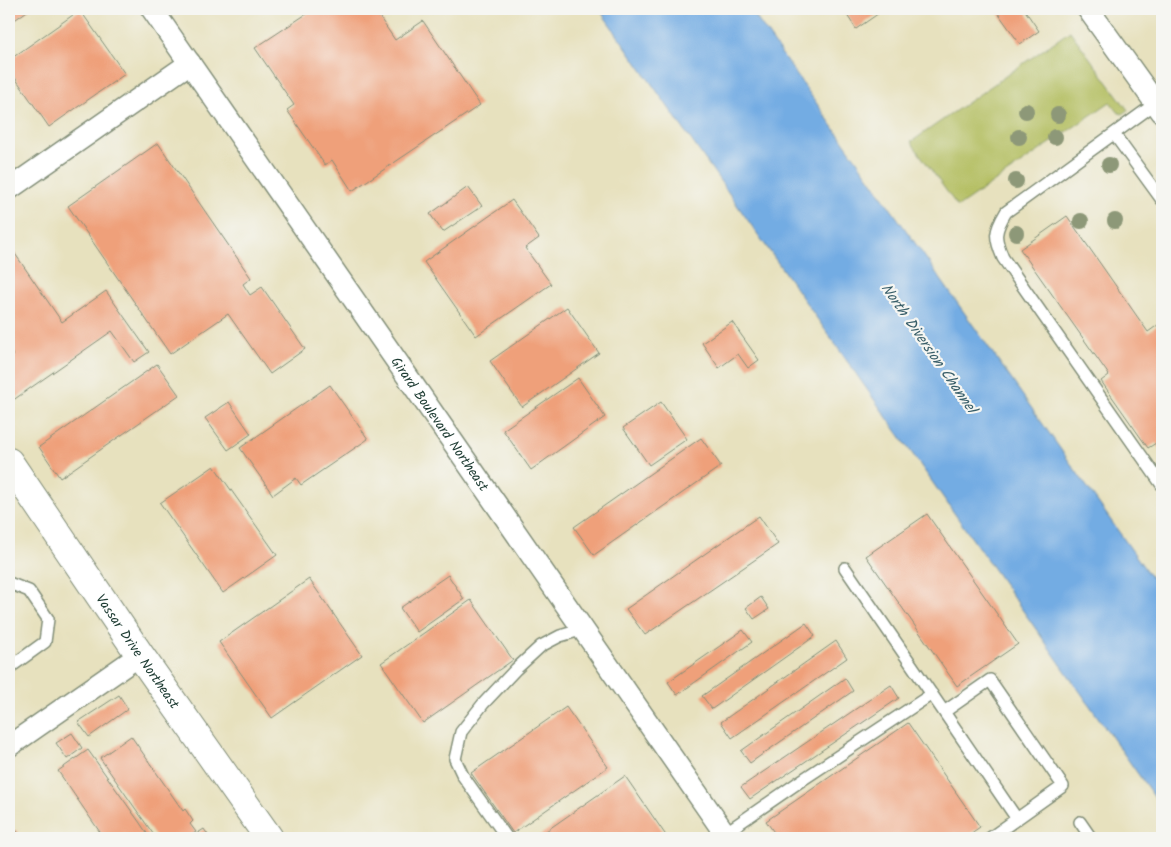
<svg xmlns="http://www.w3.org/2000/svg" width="1171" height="847" font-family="Kalam,sans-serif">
  <rect width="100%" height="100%" fill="#f6f6f2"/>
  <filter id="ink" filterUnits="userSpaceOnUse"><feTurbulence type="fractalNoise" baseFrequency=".02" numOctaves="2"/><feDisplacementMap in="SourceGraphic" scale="10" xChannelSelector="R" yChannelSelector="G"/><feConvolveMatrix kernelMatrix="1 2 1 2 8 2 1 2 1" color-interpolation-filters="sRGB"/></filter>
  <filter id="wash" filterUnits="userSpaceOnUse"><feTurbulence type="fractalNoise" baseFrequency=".0096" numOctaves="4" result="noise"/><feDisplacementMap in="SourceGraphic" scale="20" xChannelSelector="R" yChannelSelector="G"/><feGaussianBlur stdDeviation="1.12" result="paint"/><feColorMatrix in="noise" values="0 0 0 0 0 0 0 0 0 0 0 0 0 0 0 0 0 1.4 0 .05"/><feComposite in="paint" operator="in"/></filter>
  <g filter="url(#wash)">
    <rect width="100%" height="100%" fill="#e7e1be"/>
    <path fill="#b2bd5f" stroke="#687d4a" d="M1070,31L1128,110L1123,114L1119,113L1110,102L958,207L911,142Z"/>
    <path fill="#73ace3" stroke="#49748c" d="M599,9H750L1162,593V808Z"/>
    <g id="blocks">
      <path fill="#efa07a" d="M9,9H30L9,24Z
        M314,9H336L340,14L347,9H374L395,40L423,21L480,105L352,191L332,160L325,165L287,110L294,105L255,48Z
        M843,9H885L856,29Z
        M995,9H1024L1039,31L1020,44Z
        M80,10L125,74L49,127L9,69V60Z
        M158,143L251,278L243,284L250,295L262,287L305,349L270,374L228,314L170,354L68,206Z
        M468,187L482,206L443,232L430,214Z
        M512,200L539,238L525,248L551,284L476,336L424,262Z
        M1067,216L1148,332L1162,322V451L1156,443L1148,448L1101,381L1109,375L1020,249Z
        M9,245L62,322L106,291L149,352L134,362L112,331L9,403V359L13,355L9,349Z
        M567,307L599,353L522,407L490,361Z
        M732,322L759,360L748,368L738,354L719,368L702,343Z
        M157,364L179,395L60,478L39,447Z
        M578,378L605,417L531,470L503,430Z
        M330,385L368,439L301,485L296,478L273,495L240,448Z
        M229,402L251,434L228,450L205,418Z
        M661,402L687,439L649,465L623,428Z
        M701,438L721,466L594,555L574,527Z
        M214,466L277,555L223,593L160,503Z
        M927,514L1018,644L957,686L866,556Z
        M759,516L778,544L645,635L626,609Z
        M448,575L464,599L417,632L400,608Z
        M309,579L362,655L272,718L219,642Z
        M761,597L769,609L754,619L746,608Z
        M471,600L513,660L423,723L381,663Z
        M806,623L815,636L712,709L702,696Z
        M743,630L752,642L677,695L668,682Z
        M836,641L847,658L732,738L721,722Z
        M845,678L853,691L750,763L741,751Z
        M891,685L899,698L750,799L741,787Z
        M119,695L128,709L89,737L78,722Z
        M566,707L608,767L513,833L471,773Z
        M908,723L980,827L964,838H778L766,821Z
        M72,733L82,748L67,759L56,743Z
        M131,736L183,811L185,809L193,821L190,824L196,832L187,838H156L100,758Z
        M88,750L140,823L150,838H128L125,834L119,838H104L58,771Z
        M625,776L667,837L665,838H536Z
        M204,829L210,838H190Z
        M16,830L22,838H9V835Z"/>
    </g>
  </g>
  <g filter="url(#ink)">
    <use href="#blocks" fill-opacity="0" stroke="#838f79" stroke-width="1"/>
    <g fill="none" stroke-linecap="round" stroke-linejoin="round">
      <defs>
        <path id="service" d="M1156,103L1006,212C994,232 994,237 1003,258L1162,485
          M1114,134L1162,200
          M845,568L944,712L990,680L1063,786L990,838
          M9,583L29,591L48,619L45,642L9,668
          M944,712L1017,819
          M1080,822L1091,838
          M725,833L799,782L932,694
          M507,838L463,776L455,759L461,732L483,704L516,669L541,646L560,636L584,629"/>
        <g id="minor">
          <path id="s1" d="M152,9L728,838"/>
          <path d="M1088,9L1162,112"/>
          <path d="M9,189L190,63"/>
          <path d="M9,746L140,655"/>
        </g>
        <g id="tertiary">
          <path id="s2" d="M9,462L140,655L269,838"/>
        </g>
      </defs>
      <use href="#service" stroke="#838f79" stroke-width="14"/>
      <use href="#minor" stroke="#838f79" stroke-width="24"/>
      <use href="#tertiary" stroke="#838f79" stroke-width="30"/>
      <use href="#service" stroke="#fff" stroke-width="11"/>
      <use href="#minor" stroke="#fff" stroke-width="21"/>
      <use href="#tertiary" stroke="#fff" stroke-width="28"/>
    </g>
    <g fill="#8d9878">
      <circle cx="1026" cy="111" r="8"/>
      <circle cx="1058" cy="115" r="8"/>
      <circle cx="1019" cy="137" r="8"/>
      <circle cx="1055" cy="137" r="8"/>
      <circle cx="1109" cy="165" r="8"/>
      <circle cx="1016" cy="181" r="8"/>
      <circle cx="1081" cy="221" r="8"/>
      <circle cx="1115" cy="221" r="8"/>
      <circle cx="1016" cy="233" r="8"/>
    </g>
  </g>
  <g text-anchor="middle" stroke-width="4.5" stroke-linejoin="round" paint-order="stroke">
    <g font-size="14" fill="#1f3d34" stroke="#f6f6f2">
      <text dy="5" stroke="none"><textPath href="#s1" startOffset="505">Girard Boulevard Northeast</textPath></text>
      <text dy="5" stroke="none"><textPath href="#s2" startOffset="229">Vassar Drive Northeast</textPath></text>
    </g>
    <g font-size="15" font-style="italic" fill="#385e69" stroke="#f6f6f2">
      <text transform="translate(929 348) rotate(55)" y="5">North Diversion Channel</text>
    </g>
  </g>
  <rect width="1171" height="847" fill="none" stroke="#f6f6f2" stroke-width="30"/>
</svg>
